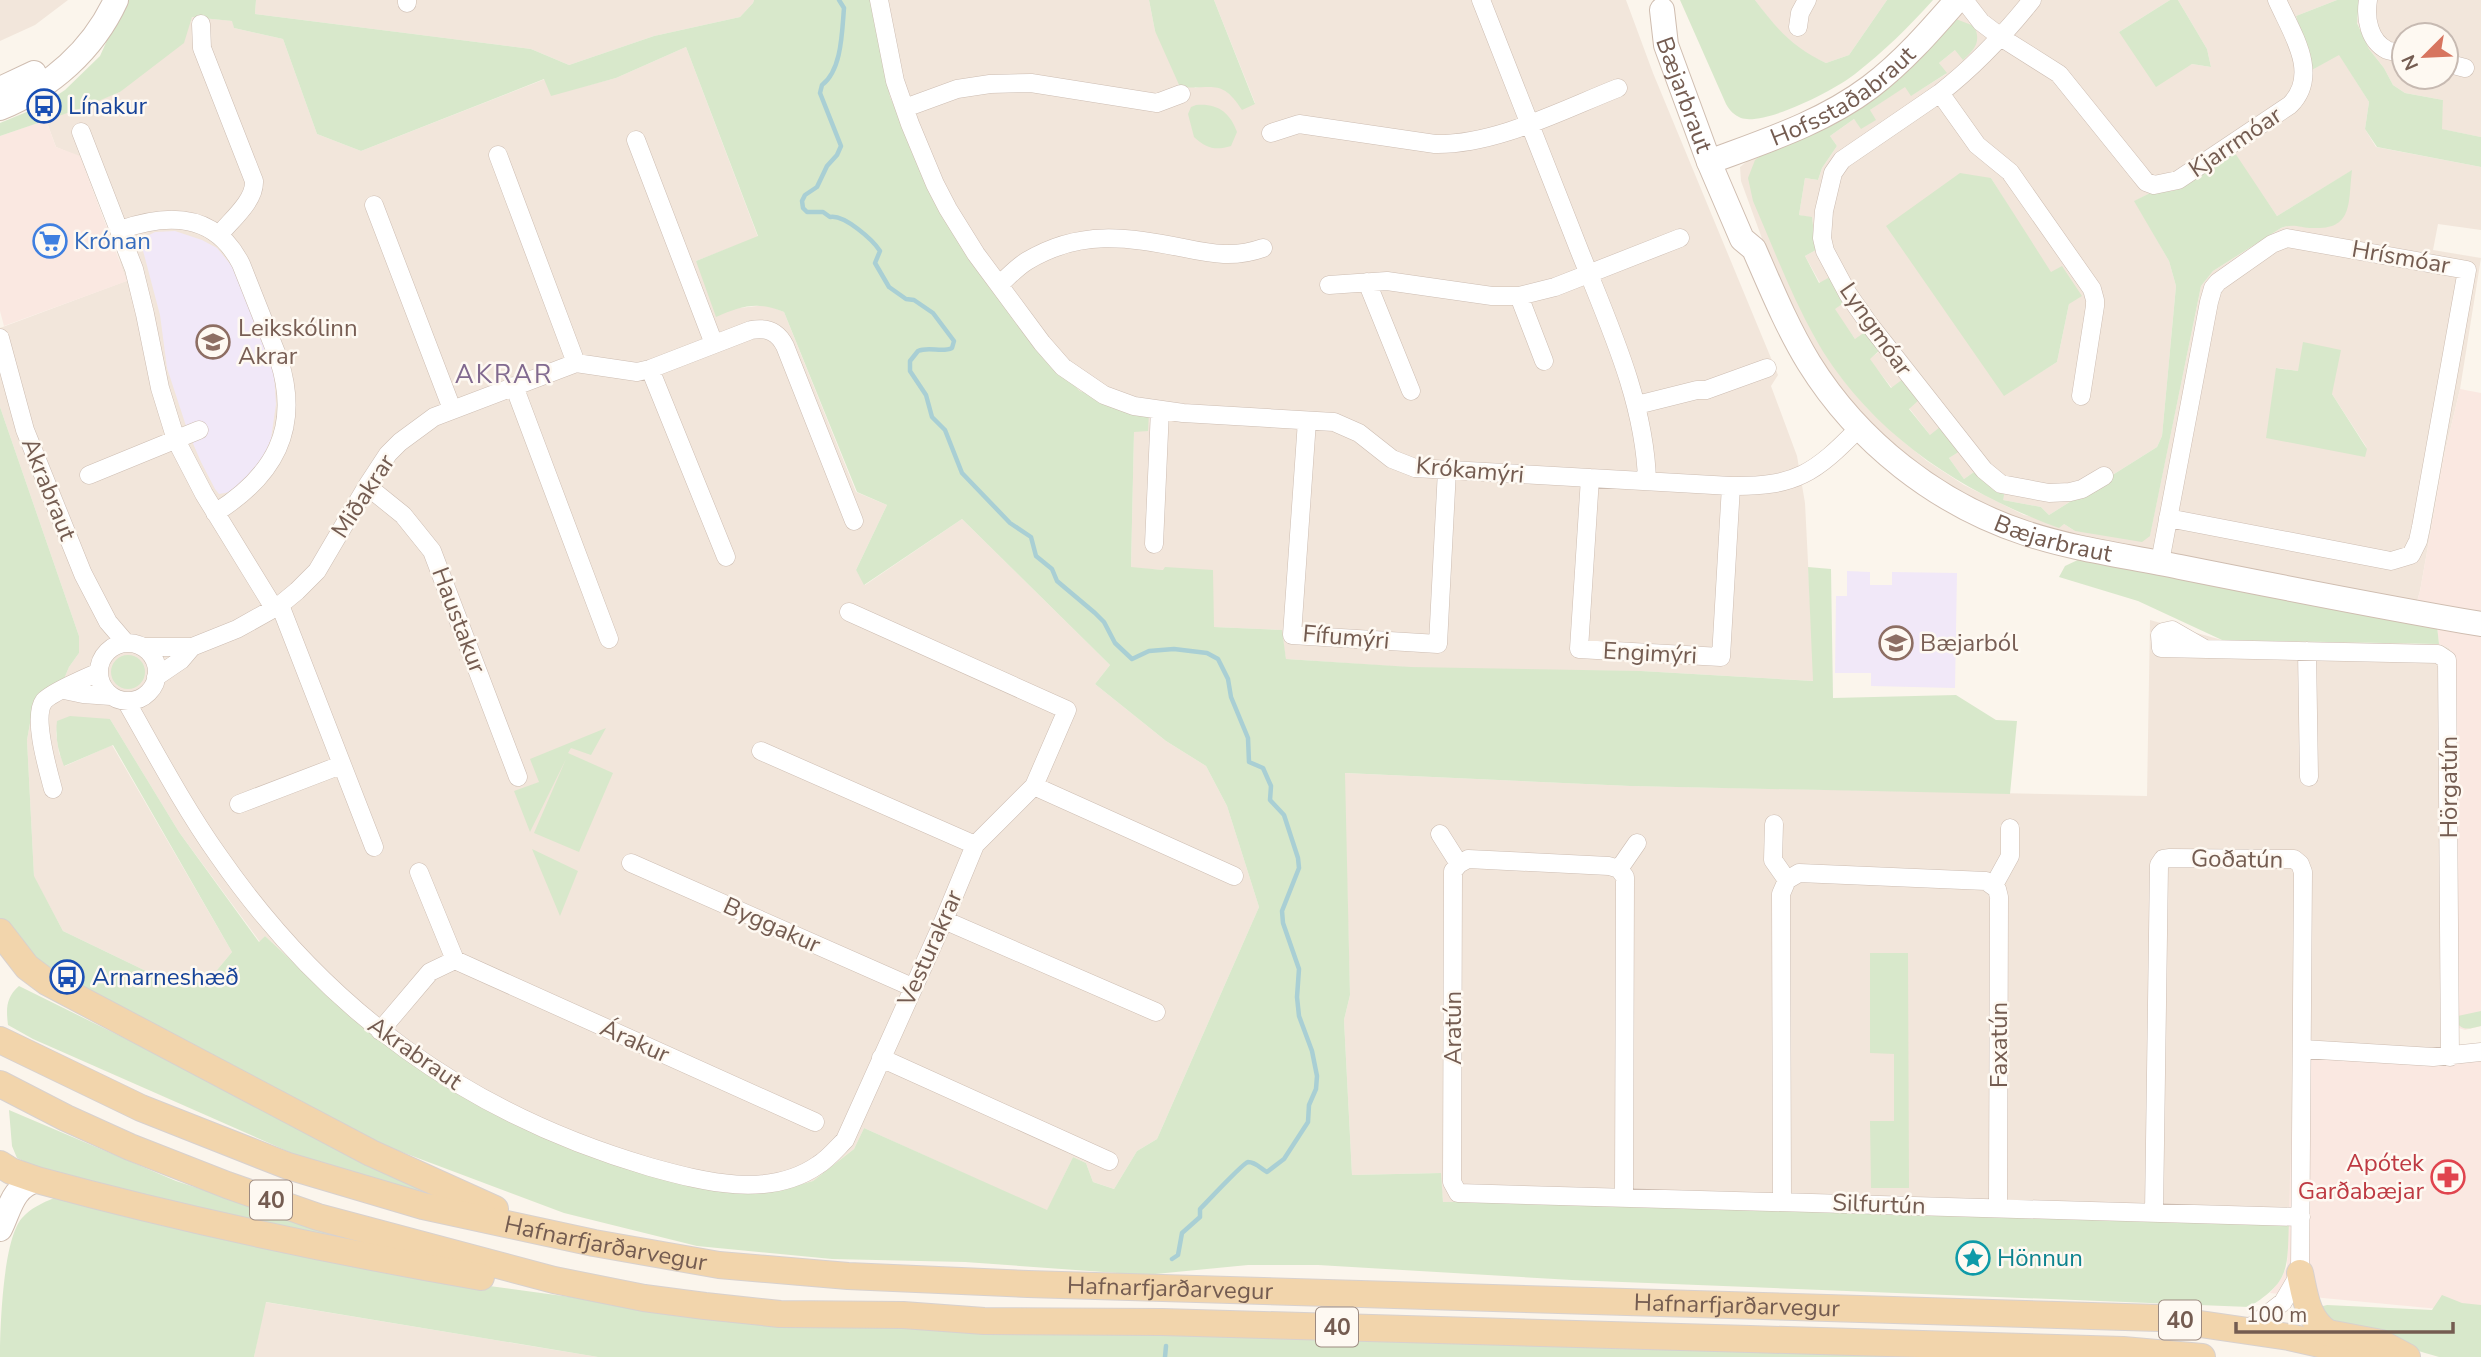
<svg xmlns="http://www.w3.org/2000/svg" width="2481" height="1357" font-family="'Nunito Sans',sans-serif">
  <rect width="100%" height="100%" fill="#fbf5ec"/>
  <path fill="#f2e6db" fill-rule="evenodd" d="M0,0H68L35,25L0,41Z
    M256,0H754L753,3L740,17L654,36L569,65L531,49L255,14Z
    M875,0H1149L1155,31L1195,88L1207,85L1222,88L1234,98L1255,103L1214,0H1626L1653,73L1778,375L1771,386L1797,456L1805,503L1814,681L1641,671L1449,670L1286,659L1281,630L1214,627L1164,570L1131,568L1134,432L1126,408L1080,391L1035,348L906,132L890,97Z
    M1755,0H1887L1849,55L1826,63L1802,52L1775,27Z
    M1966,0H2170L2119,32L2183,68L2192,64L2211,67L2207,49L2178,0H2337L2296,16L2312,70L2339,54L2369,102L2365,129L2376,147L2481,167V230L2438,224L2433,250L2481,258L2460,389L2444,456L2420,591L2416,605L2100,545L2020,520L1956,490L1927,470L1884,436L1846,395L1817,357L1779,285L1741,181L1740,167L1756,154L1805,129ZM1977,37L1955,50L1939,63L1946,74L1912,95L1905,86L1870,110L1862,128L1854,119L1830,136L1837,146L1822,168L1818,180L1805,178L1799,215L1812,218L1816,250L1805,256L1820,283L1844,302L1834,309L1855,339L1880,351L1869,359L1892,388L1918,400L1909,408L1930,435L1959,451L1949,458L1964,479L1974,472L2003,500L2041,507L2049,515L2157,447L2162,436L2176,286L2169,261L2135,201L2152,192L2173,191L2234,153L2277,216L2351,171L2310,228L2292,224L2281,228L2213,271L2201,286L2150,535L2075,531L2064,524L2024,515L1964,485L1927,461L1900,439L1866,407L1841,377L1815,338L1788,281L1793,141ZM1991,178L2069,304L2057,362L2004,395ZM2277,368L2298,371L2332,394L2367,448Z
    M2359,0H2481V137L2441,129L2443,100L2405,93L2393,85L2384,68L2369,49L2357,22ZM2404,35H2446V77H2404Z
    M192,17L233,21L234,28L283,39L317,134L361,151L545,79L551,95L616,78L686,47L758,237L696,261L739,308L767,305L784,312L856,492L887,505L856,570L865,585L962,519L1110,665L1095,684L1166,741L1206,766L1227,806L1259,907L1157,1139L1137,1151L1114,1189L1093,1182L1086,1163L1073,1157L1047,1211L864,1128L854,1149L813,1181L785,1189L739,1191L637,1171L439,1077L364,1028L265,936L260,942L179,832L110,719L58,721L56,733L59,753L65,766L112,745L232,952L207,982L173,984L63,931L34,877L27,740L32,712L64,679L69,667L79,653V636L0,407V328L126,281L114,242L80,157L56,147L46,120L120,92Z
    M2150,620L2222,640L2439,644L2449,648L2456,658L2452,1041L2436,1060L2295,1058L2289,1222L1591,1201L1443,1202L1440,1173L1352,1175L1344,1020L1350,995L1344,773L1630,786L2147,796Z
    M265,1302L598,1357H254Z"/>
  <path fill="#fae8e1" d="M46,120L56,147L80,156L127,281L4,326L0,311V136Z
    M2460,389L2481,393V1026L2465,1030L2459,1028L2453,1017L2456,658L2449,648L2439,644L2437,626L2416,605L2420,591L2444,456Z
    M2481,1056V1313L2270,1293L2281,1279L2287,1266L2294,1058L2436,1060Z"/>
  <path fill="#f1e8f8" d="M175,231L202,240L217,248L236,271L274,374L276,404L271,439L262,460L240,485L230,492L219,494L215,489L201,462L188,432L167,368L160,315L141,243L145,237L155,232Z
    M1847,571L1870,572V585H1892V572L1957,573L1955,688L1871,686V673H1835L1836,596H1847Z"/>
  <path fill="#d8e8cb" d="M125,0H256L255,14L531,49L569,65L654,36L740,17L753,3L754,0H875L890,97L906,132L1035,348L1080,391L1149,413L1148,431L1134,432L1131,567L1163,570L1165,567L1213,570L1214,627L1282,630L1286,659L1411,667L1641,671L1813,681L1808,567L1831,569L1833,698L1956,695L1996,720L2017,721L2010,794L1630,786L1345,773L1350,995L1344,1020L1352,1175L1441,1173L1443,1202L1591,1201L2289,1222C2287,1268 2291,1281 2249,1307L1572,1280L1318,1265H1248L1145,1275L965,1262L832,1259L697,1246L564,1213L383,1145L49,975L0,921V407L79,636V653L69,667L64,679L32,712L27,740L34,876L63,931L173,984L207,982L232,952L113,745L64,766C58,751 55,737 57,721L70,716L110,719L179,832L259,942L265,936L364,1028L439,1077L513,1120L739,1191L785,1189L813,1181L854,1149L864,1128L1047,1210L1073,1157L1086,1163L1093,1182L1114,1189L1137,1151L1157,1139L1259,907L1227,806L1206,766L1166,741L1095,684L1110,665L962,519L864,585L856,570L887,505L857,492L784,312C757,301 742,306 716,317L696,261L758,236L686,47L616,78L551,96L544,79L361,151L317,134L283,39L234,28L232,21L192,17L184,43L120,92L79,109L0,136V123L41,106L65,90L100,56Z
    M1149,0H1214L1255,104L1242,110C1221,77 1212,90 1180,87L1155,31Z
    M1680,0H1755C1776,28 1793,48 1826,63L1849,55L1887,0H1933C1909,27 1883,52 1855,74C1835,90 1765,126 1741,118C1734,115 1730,111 1726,104Z
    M2170,0H2178L2207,49L2211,67L2192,64L2156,87L2119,32Z
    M2337,0H2359L2357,23L2369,49L2384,68L2393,85L2405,93L2443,100L2442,129L2481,137V167L2377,147L2365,129L2369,102L2339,55L2312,70L2296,16Z
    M1956,19L1974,26C1982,42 1974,50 1963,60L1955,50L1939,63L1947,73L1911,96L1905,87L1870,110L1876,120L1861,129L1854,119L1830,136L1837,146L1822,168L1818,180L1805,178L1799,215L1812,217L1816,250L1805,256L1819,283L1830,277L1845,302L1835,309L1855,339L1865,332L1880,350L1870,359L1891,388L1903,379L1919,400L1909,409L1930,435L1940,427L1960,451L1949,458L1964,479L1974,472L1988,484L2005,490L2003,500L2041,507L2049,515L2157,447L2162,436L2176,286L2169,261L2134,201L2152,192L2173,191L2235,153L2277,216L2352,170C2348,202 2354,230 2313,228C2298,228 2295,223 2281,228L2213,271L2201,286L2150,536L2142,542L2075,531L2064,524L2059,528C1960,492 1868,432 1815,338C1791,295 1773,247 1753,201L1748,178L1755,160Z
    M1196,105C1217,103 1230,112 1237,132L1231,146C1215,151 1206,148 1194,137L1188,114L1191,107Z
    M1960,173L1991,178L2051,272L2062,266L2082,296L2069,304L2057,362L2004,396L1886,226Z
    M2303,342L2341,350L2332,394L2367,449L2365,457L2266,438L2276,368L2298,371Z
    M2082,558L2437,626L2439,644L2222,640L2138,601L2059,577L2065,566Z
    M111 672a17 17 0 1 1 34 0a17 17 0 1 1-34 0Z
    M606,728L591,755L571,748L568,753L613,773L579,852L534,833L566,759L530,832L514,791L539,782L530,759Z
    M532,849L578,871L560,916Z
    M1870,953H1908L1909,1188H1871L1870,1121H1894V1054L1870,1053Z
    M19,986L456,1202L337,1173L33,1039L8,1025C6,1009 6,997 19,986Z
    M2481,1011V1026C2466,1030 2461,1031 2453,1017Z
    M9,1110L176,1181L283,1216L403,1248L384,1251L169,1203L36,1167L17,1158L12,1146Z
    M54,1198L482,1285L607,1302L1962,1357H598L266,1302L254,1357H0C0,1327 3,1239 22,1218C31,1208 42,1203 54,1198Z
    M2442,1295L2462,1303L2481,1305V1357H2439L2332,1326L2320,1309L2323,1306L2327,1305L2432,1310Z"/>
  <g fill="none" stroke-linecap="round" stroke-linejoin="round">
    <path stroke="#a9cfd4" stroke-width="4.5" d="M839,0L844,8C842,31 842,70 822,85L820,93L841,146L837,155L827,166L817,187L805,195L802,201L803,208L807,212H823L830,217C844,214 873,240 880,251L875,263L889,287L906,299L914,300L933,313L954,341L952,348C942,353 929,346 918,351L910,361V371L926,395L932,417L945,430L962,473L1010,523L1031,537L1036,556L1052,569L1057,581L1095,613L1104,622L1115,643L1132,659L1149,651L1174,649L1207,653L1218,659L1228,679L1231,697L1248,738L1249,762L1263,768L1271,786L1270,800L1284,815L1298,858L1299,868L1282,911L1283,923L1299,969L1297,997L1299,1016L1312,1051L1317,1076L1316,1089L1309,1105L1308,1122L1284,1159L1267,1172C1261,1169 1256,1162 1248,1162C1243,1163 1207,1202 1200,1209V1217L1182,1233L1178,1255L1172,1259
      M1165,1357L1166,1346"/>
    <defs>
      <path id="street" d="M879,0L895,81L910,124L935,184L948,209L976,254L1042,343L1063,367L1104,395L1134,406L1183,413L1334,422L1359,433L1392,459L1415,468L1731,486C1796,487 1815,473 1859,428
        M1481,0C1514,84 1547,168 1580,252C1609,325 1645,402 1647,481
        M1964,0L1981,22L2002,38L2059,74L2138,172L2146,182L2154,185L2178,180L2290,105C2321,74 2291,32 2277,0
        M2368,0C2365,18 2369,41 2387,50C2392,52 2399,52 2404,53
        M407,3V0
        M201,24L202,48L254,181C255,201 231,220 219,235
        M1798,27L1800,13L1807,0
        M2446,63L2465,68
        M1940,93C1976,65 2004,35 2032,0
        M905,108L957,89L990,84L1031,83L1157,103L1181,94
        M81,132L134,269L145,314L160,388L176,440L204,494L274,608
        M1271,133L1299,124L1435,144C1496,145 1562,110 1618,88
        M636,140L714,344
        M498,155L576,363
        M374,205L452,409
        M120,230C168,213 215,213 241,264L279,360C301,429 274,476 215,513
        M1367,282L1411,391
        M999,285C1008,277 1017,267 1027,261C1080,229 1127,237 1184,248C1212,254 1235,258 1263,248
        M1329,285L1387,281L1492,296H1519L1555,287L1680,238
        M1519,296L1544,361
        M0,338L25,430L83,574L108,622L126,643
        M650,369L726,557
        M514,386L609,639
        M2081,396L2095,306V300L2092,289L2010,172L1977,145L1940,93L1842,160L1833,173L1824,211L1822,238L1825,251L1848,294L1869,324L1984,470L2001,484L2049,493L2070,492L2082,489L2104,476
        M1637,405L1697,390H1706L1767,368
        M1307,421L1292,635L1438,644L1447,470
        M89,475L199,430
        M1590,478L1579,649L1721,657L1731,486
        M367,486L403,515L432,551L518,777
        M1154,544L1160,410
        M2160,562L2209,302L2213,288L2218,282L2272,244L2287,238L2467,270L2421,527L2418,541L2411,555L2391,561L2168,518
        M280,605L374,847
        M99 672a29 29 0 1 1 58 0a29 29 0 1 1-58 0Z
        M143,647H192
        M2205,649L2172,630L2163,632L2160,635L2161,648L2438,654L2447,660L2450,1057
        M2307,651L2309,777
        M156,677L181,660L192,647L237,629L280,605L297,591L317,571L367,486L388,454L400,442L434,417L576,363L637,372L650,369L751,330C767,327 778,332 785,346L854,521
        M64,690L83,694L111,696
        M126,701C155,752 184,807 218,855C326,1011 468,1114 650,1167C704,1182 769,1199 818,1165C828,1159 837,1148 845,1140L944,920L975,845L1034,786L1067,710L849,612
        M761,751L975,845
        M1034,786L1234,876
        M53,789C48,770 32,717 44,701C51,693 87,677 99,672
        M239,804L341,765
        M1774,824L1773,860L1787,880
        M1440,834L1459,864
        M631,863L912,987
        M1619,869L1637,843
        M419,872L455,960
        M1994,885L2010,856V828
        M944,920L1156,1012
        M380,1031L430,972L455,960L815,1122
        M2303,1049L2433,1057L2481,1052
        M881,1058L1109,1161
        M1624,1198L1625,877L1619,869L1609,866L1468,859L1459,864L1453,871L1452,1182L1458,1193C1739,1202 2020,1208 2301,1217
        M1782,1201L1781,894L1787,880L1799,873L1986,881L1997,889L1999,897L1998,1207
        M2154,1212L2159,865L2163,859L2170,858L2294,859L2300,864L2303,872L2300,1273L2283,1302L2247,1330"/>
      <g id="secondary">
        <path id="s1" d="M1662,10L1666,45L1709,162L1742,239L1754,249C1771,288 1787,327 1809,363C1858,442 1937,504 2025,533C2076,550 2128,556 2180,567C2280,587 2380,607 2481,624"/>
        <path d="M0,89L34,73"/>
        <path d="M0,108C51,87 93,50 116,0"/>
        <path id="s2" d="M1709,162C1765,141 1822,123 1870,87C1903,62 1930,31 1957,0"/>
        <path d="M0,1229C10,1209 12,1187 37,1180"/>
      </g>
      <g id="primary">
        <path d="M0,932L27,967L47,982L371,1153L495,1209"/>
        <path id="s3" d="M0,1040L141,1108L288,1166L423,1206L594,1243L719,1265L848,1276L1028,1284L2159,1318L2289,1337L2377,1357"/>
        <path d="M0,1084L66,1118L130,1147L227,1185L318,1217L554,1280L644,1298L705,1306L780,1314L903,1315L984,1321L1162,1322L1750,1339L2123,1350L2202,1357"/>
        <path d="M0,1164L11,1171L37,1180C184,1220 331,1251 481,1277"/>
        <path d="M2300,1273C2305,1296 2307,1319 2328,1333L2381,1343L2407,1357"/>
      </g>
    </defs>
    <use href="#street" stroke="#cdbdb2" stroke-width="19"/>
    <use href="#secondary" stroke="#cfbdb0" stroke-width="26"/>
    <use href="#primary" stroke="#d8d1ce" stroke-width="28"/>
    <use href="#street" stroke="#fff" stroke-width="18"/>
    <use href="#secondary" stroke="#fff" stroke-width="24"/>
    <use href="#primary" stroke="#f2d5ac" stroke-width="26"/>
  </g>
  <defs>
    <symbol id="bus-ring" viewBox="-11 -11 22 22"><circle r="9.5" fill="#fef9f2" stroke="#1a4fb4" stroke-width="1.5"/><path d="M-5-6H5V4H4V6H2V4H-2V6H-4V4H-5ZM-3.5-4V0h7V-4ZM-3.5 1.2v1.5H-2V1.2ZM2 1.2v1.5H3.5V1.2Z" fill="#1a4fb4"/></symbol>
    <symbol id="supermarket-ring" viewBox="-11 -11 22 22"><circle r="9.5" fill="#fef9f2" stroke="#3f7fe0" stroke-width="1.5"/><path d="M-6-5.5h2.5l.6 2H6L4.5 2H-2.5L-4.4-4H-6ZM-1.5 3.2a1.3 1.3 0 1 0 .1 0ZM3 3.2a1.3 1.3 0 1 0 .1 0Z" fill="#3f7fe0"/></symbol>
    <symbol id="school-ring" viewBox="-11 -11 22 22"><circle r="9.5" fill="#fef9f2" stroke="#8d6e63" stroke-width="1.5"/><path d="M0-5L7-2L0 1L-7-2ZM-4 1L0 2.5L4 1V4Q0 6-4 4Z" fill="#8d6e63"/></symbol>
    <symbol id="pharmacy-ring" viewBox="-11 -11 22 22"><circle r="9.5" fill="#fef9f2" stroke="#e0444e" stroke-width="1.5"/><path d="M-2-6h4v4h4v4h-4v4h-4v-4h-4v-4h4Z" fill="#e0444e"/></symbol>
    <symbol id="sight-ring" viewBox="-11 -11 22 22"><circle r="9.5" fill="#fef9f2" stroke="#0f9aa8" stroke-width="1.5"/><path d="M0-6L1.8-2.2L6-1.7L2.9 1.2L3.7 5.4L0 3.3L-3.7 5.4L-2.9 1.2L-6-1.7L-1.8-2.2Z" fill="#0f9aa8"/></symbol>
  </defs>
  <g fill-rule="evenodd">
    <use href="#bus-ring" x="25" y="87" width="38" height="38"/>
    <use href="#supermarket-ring" x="31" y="222" width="38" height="38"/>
    <use href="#school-ring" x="194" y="323" width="38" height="38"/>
    <use href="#school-ring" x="1877" y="624" width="38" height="38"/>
    <use href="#bus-ring" x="48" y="958" width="38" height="38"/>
    <use href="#pharmacy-ring" x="2429" y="1158" width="38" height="38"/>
    <use href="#sight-ring" x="1954" y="1239" width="38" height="38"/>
  </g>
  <g text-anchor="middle" stroke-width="5" stroke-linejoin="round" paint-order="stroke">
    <g fill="#fef9f2" stroke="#9d8b81" stroke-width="2">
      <rect x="250" y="1180.5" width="42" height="39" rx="5"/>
      <rect x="2159" y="1300.5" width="42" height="39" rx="5"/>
      <rect x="1316" y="1307.5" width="42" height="39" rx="5"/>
    </g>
    <g font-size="23" font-weight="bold" fill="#745c51">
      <text x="271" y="1208">40</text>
      <text x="2180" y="1328">40</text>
      <text x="1337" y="1335">40</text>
    </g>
    <g font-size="24" fill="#745c51" stroke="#fef9f2">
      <text dy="8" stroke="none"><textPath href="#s2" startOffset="150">Hofsstaðabraut</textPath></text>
      <text dy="8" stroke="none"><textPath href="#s1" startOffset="88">Bæjarbraut</textPath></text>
      <text transform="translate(2235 142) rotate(-34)" y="8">Kjarrmóar</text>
      <text transform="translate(2401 257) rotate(10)" y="8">Hrísmóar</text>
      <text transform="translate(1876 329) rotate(55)" y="8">Lyngmóar</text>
      <text transform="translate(1470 470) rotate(5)" y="8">Krókamýri</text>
      <text transform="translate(49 489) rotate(68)" y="8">Akrabraut</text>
      <text transform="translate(363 496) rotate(-57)" y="8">Miðakrar</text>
      <text dy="8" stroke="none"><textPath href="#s1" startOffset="695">Bæjarbraut</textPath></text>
      <text transform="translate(459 620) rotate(69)" y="8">Haustakur</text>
      <text transform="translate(1346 637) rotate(5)" y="8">Fífumýri</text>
      <text transform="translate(1650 653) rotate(3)" y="8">Engimýri</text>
      <text transform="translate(2449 787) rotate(-90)" y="8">Hörgatún</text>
      <text transform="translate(2237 859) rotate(1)" y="8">Goðatún</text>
      <text transform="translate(772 925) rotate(24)" y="8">Byggakur</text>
      <text transform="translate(930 948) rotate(-66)" y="8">Vesturakrar</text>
      <text transform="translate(1453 1028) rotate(-90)" y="8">Aratún</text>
      <text transform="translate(635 1041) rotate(24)" y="8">Árakur</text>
      <text transform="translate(1999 1045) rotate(-90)" y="8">Faxatún</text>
      <text transform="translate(415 1053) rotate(35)" y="8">Akrabraut</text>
      <text transform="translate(1879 1204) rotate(2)" y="8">Silfurtún</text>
      <text dy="8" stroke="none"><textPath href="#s3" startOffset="642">Hafnarfjarðarvegur</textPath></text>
      <text dy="8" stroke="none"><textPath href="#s3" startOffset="1209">Hafnarfjarðarvegur</textPath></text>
      <text dy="8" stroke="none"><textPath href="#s3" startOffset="1776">Hafnarfjarðarvegur</textPath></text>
    </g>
    <g font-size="24" fill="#164399" stroke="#fef9f2" text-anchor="start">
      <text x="68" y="114">Línakur</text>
      <text x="92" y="985">Arnarneshæð</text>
    </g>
    <g font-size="24" fill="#366cbe" stroke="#fef9f2" text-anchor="start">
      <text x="74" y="249">Krónan</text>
    </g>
    <g font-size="24" fill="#785e54" stroke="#fef9f2" text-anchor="start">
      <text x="238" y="336">Leikskólinn<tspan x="238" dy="28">Akrar</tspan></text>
      <text x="1920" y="651">Bæjarból</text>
    </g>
    <g font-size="24" fill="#be3a42" stroke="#fef9f2" text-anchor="end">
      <text x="2424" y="1171">Apótek<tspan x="2424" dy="28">Garðabæjar</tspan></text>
    </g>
    <g font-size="24" fill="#0d838f" stroke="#fef9f2" text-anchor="start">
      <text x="1997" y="1266">Hönnun</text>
    </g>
    <g font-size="26" letter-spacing="2" fill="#81698f" stroke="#fef9f2">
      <text x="504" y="383">AKRAR</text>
    </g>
  </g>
  <g transform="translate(2425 56) rotate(246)"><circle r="33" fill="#fef9f2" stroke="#c7bab2" stroke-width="2"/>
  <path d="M0-5L12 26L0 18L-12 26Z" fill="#d7755f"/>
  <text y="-10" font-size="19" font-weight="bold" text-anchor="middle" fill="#745c51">N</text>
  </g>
  <path d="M2236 1322v10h217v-10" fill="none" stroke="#745c51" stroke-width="3.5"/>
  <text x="2246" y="1322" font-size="21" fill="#745c51" stroke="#fef9f2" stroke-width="5" paint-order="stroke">100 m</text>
</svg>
